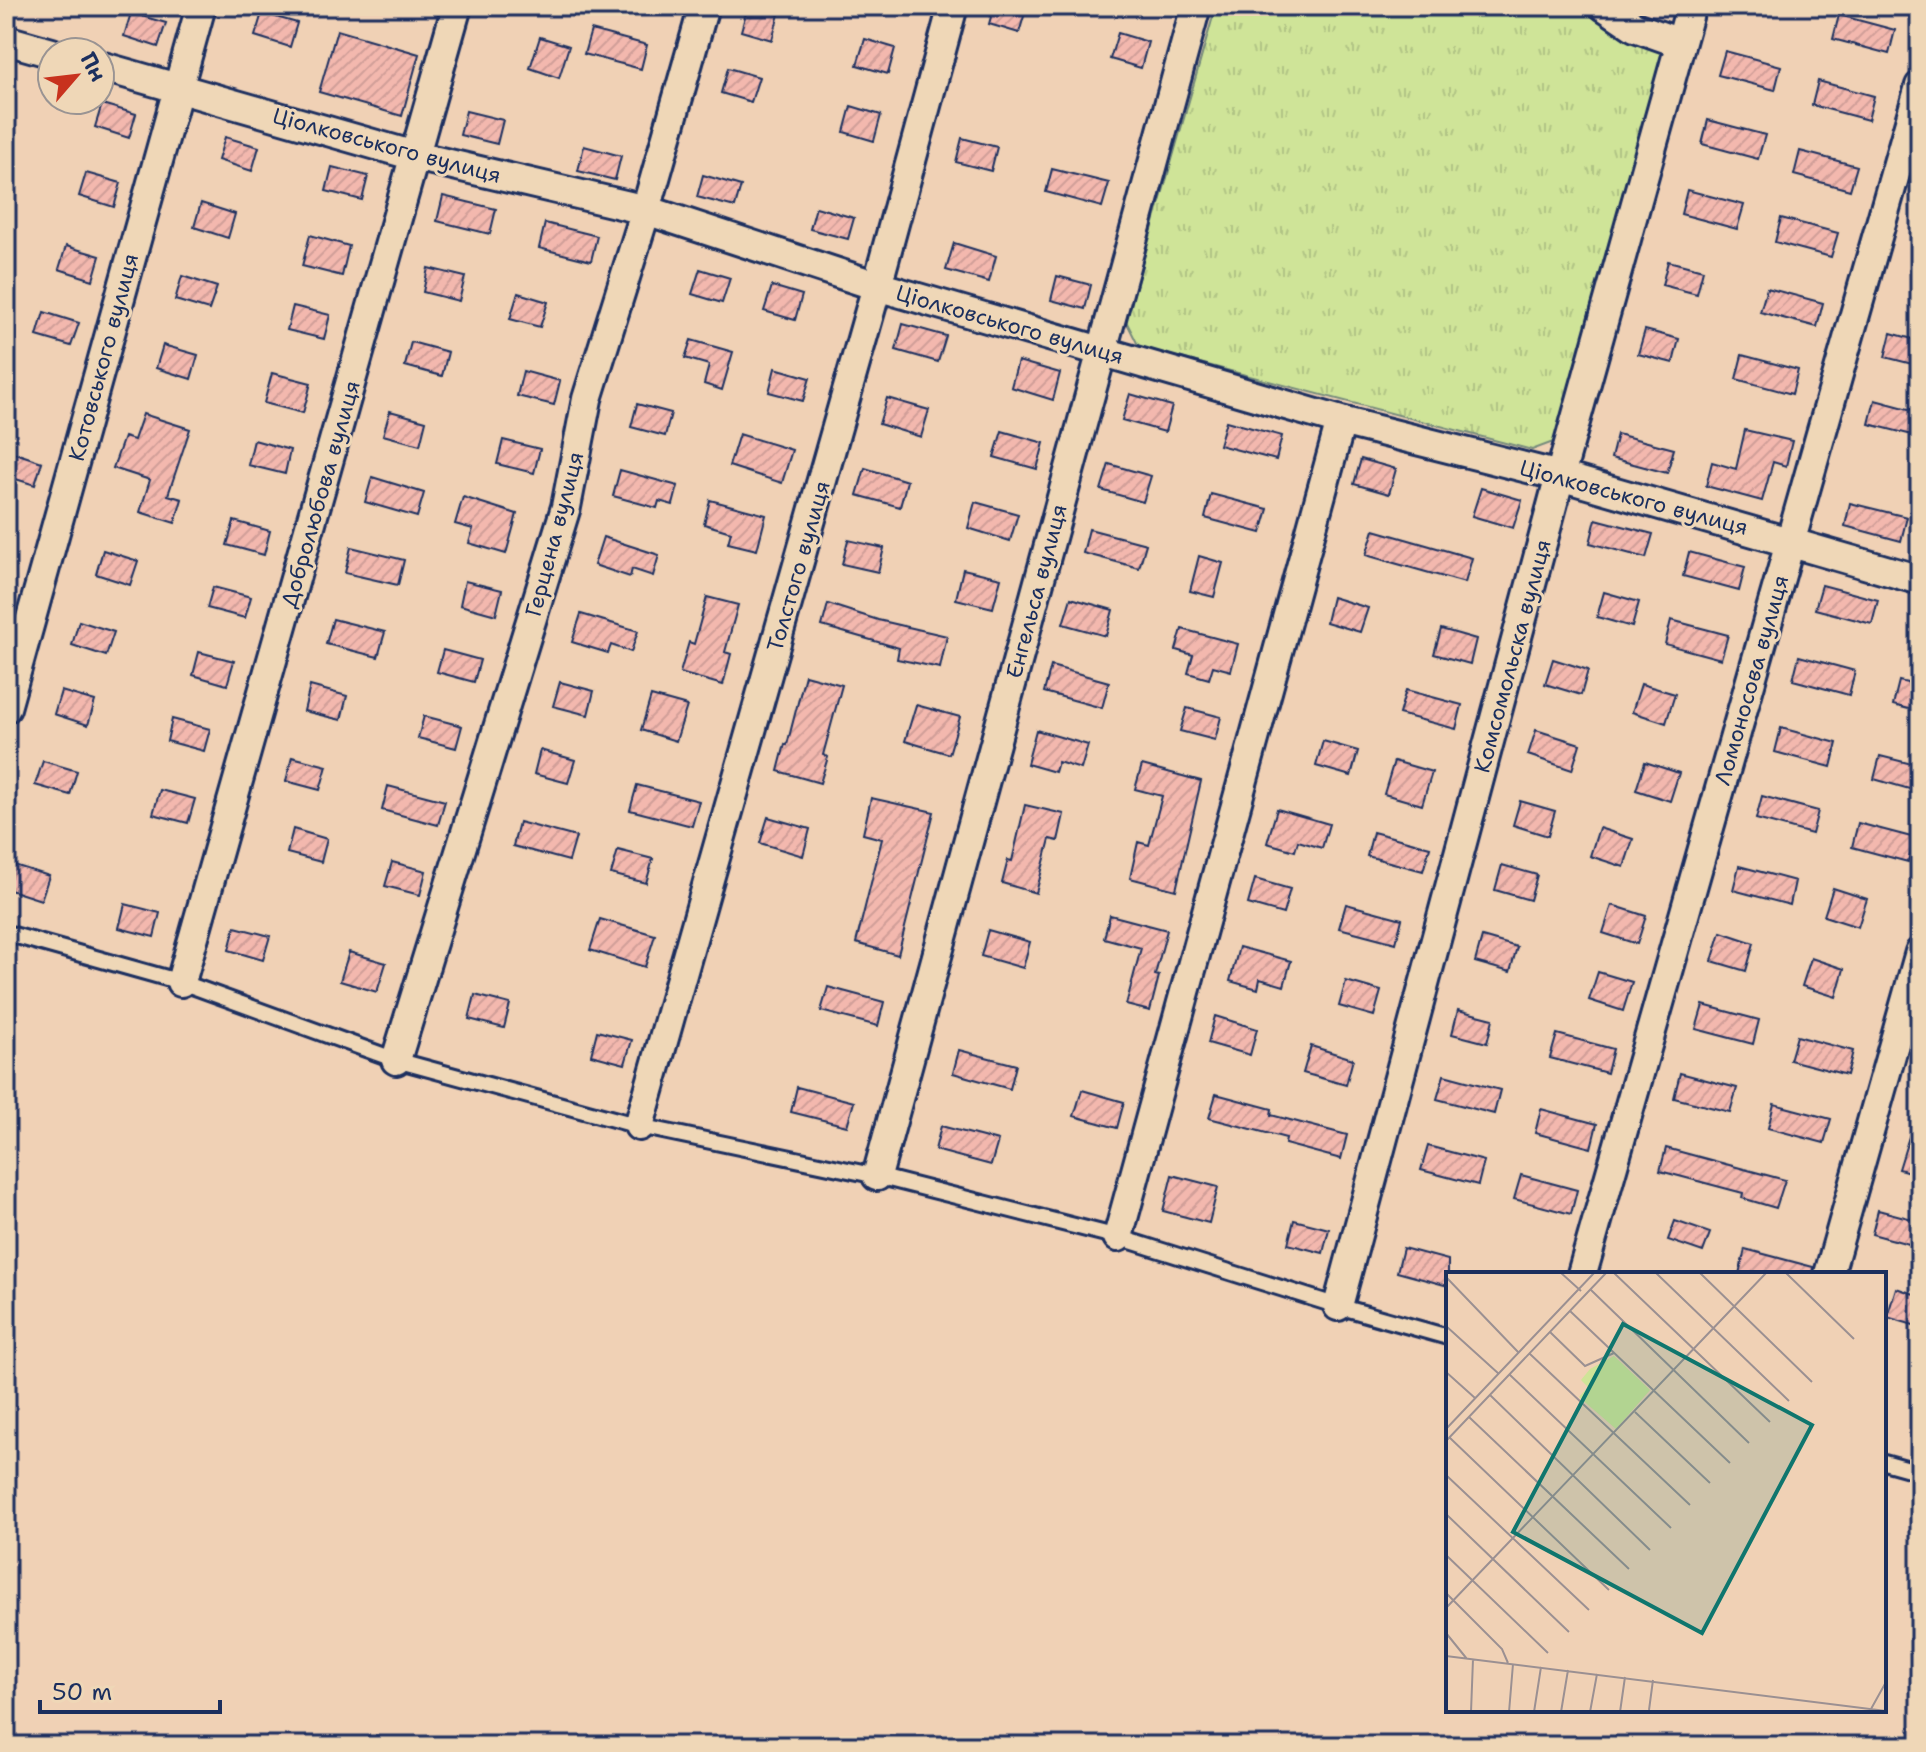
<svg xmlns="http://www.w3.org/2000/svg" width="1926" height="1752" font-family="'Shantell Sans',sans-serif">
  <defs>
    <pattern id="grass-tufts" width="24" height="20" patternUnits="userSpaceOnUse" patternTransform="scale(2)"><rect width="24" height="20" fill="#cfe498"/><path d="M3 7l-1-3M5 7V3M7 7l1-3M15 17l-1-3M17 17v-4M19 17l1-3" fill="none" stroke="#b1c485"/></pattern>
    <pattern id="building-hatch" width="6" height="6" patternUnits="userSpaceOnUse" patternTransform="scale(2)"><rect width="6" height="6" fill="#f3b8ae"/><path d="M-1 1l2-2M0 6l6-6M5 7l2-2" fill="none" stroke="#d09e98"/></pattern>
  </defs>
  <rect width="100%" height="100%" fill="#f0d1b5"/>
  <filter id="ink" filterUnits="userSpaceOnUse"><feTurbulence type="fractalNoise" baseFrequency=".0125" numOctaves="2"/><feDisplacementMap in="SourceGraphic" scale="16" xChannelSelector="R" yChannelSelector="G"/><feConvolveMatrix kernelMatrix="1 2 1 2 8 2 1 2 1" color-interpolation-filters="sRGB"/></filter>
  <g filter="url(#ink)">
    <path fill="url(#grass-tufts)" stroke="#758a7b" stroke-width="2" d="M1216,6H1589L1663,54L1556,441L1532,450L1139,347L1126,321Z"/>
    <path fill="url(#building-hatch)" stroke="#1b2f5e" stroke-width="2" d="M748,6L779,14L772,40L741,31Z
      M994,6H1027L1019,33L989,24Z
      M131,13L166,23L158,47L124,36Z
      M262,13L297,23L290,47L255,36Z
      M1839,15L1895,30L1889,54L1833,39Z
      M337,30L419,54L402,116L319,92Z
      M591,30L647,45L641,69L584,54Z
      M1118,33L1148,42L1141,68L1110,59Z
      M540,37L569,46L559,78L530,68Z
      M865,39L895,48L888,74L857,65Z
      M1725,51L1781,66L1775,90L1718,75Z
      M728,68L759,77L751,102L721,93Z
      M1818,81L1874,96L1868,120L1812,105Z
      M102,104L136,114L129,138L95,127Z
      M851,106L881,115L874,141L844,132Z
      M466,111L503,120L497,144L460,135Z
      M1708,120L1765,135L1758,159L1702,144Z
      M225,137L259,147L252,171L218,160Z
      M962,138L997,147L991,171L956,162Z
      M584,146L621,156L615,180L578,171Z
      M1800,151L1857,166L1850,190L1794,175Z
      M332,167L368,176L362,200L326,191Z
      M1052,169L1109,183L1102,207L1046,192Z
      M86,173L121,183L114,207L79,196Z
      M703,175L741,186L735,207L697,197Z
      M1687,190L1744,205L1737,229L1681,214Z
      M443,196L496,209L490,234L437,221Z
      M201,203L235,214L228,238L194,227Z
      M816,207L854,218L848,239L810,229Z
      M1781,218L1838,233L1831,257L1775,242Z
      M545,223L597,236L591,261L539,248Z
      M310,235L349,246L342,276L302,266Z
      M954,243L996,256L989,282L946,270Z
      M66,246L100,256L93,280L59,269Z
      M1668,261L1703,270L1697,294L1662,285Z
      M428,268L465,277L459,301L423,292Z
      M700,269L730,278L722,303L692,294Z
      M182,276L217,287L209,310L175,300Z
      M1057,276L1091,285L1085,309L1051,300Z
      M772,286L802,295L795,320L764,311Z
      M1767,288L1823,303L1817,327L1760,312Z
      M518,293L548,302L540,327L510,319Z
      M293,306L330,315L324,339L287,330Z
      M44,312L79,323L71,346L37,336Z
      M903,324L946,336L938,362L896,350Z
      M1645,330L1679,339L1673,363L1638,354Z
      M1891,333L1920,341V366L1885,357Z
      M691,340L733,352L722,390L704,384L709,365L685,358Z
      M411,342L448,352L442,376L405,366Z
      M163,345L198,355L191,379L156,368Z
      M1742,355L1798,370L1792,394L1736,379Z
      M1018,361L1060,373L1053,400L1011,387Z
      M775,368L810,378L803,401L769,392Z
      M523,371L560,381L554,405L517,396Z
      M272,373L311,383L303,413L264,403Z
      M1130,394L1172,406L1165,432L1122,420Z
      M887,398L929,410L921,437L879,424Z
      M1875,400L1920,412V437L1869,424Z
      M637,404L671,413L665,436L631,427Z
      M390,411L426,421L420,445L383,435Z
      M143,414L190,429L168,495L182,499L175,523L140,512L150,480L113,468L124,437L134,440Z
      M1226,421L1282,436L1276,460L1219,445Z
      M1745,430L1792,441L1786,466L1773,462L1762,501L1706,486L1712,462L1736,469Z
      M1002,431L1044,443L1037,469L994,457Z
      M739,434L792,450L782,483L729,466Z
      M1617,434L1674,449L1667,473L1611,458Z
      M254,440L290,450L285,474L248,465Z
      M503,440L540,449L534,473L497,464Z
      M6,450L42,462L35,485L6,476Z
      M1361,459L1396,469L1389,494L1354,484Z
      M1109,464L1151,476L1143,502L1101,490Z
      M865,468L907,481L900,507L857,495Z
      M620,470L678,486L673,505L659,501L657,508L613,496Z
      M372,477L424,493L417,517L365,502Z
      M1481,488L1522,500L1513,528L1472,516Z
      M1211,494L1268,509L1261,533L1205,518Z
      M463,497L517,514L506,554L469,543L473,529L455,524Z
      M710,500L766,515L757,550L728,543L731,532L704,524Z
      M975,502L1018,514L1010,541L968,528Z
      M1850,503L1907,517L1901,541L1845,526Z
      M1596,519L1653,534L1646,558L1590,543Z
      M234,521L270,531L264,555L227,545Z
      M1089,529L1146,544L1139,568L1083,553Z
      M1374,530L1472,558L1465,583L1366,555Z
      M603,537L659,555L653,576L632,569L630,577L594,565Z
      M848,540L884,548L878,572L842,564Z
      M351,547L404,560L398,585L345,573Z
      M103,550L138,561L130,585L96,574Z
      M1689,552L1745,567L1739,591L1683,576Z
      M1199,556L1223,563L1214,597L1190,591Z
      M963,569L1001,578L993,608L956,599Z
      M465,581L502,590L496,615L460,605Z
      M1822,585L1878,600L1872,624L1815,609Z
      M213,587L251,597L245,618L207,608Z
      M1604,592L1639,602L1632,627L1597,617Z
      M707,597L738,605L725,652L731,654L723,685L680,673L689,642L694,644Z
      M1332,597L1368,608L1360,632L1326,622Z
      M1071,598L1113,610L1106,636L1063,624Z
      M828,604L878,620L947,636L940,668L897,659L899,648L822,626Z
      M581,614L638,631L631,652L611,645L608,653L572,642Z
      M333,619L385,632L378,657L326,644Z
      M1671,620L1728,635L1721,659L1665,644Z
      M79,621L114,632L106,656L72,645Z
      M1182,629L1238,644L1231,671L1213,666L1209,679L1188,673L1193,655L1176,650Z
      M1441,629L1476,639L1470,664L1434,654Z
      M443,650L480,660L474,682L437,672Z
      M199,652L234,661L227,685L193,675Z
      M1799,656L1855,671L1849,695L1793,680Z
      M1553,659L1588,670L1581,695L1545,684Z
      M1051,666L1109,682L1102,708L1044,692Z
      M805,675L842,685L823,755L828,757L820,783L778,771L785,744L787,745Z
      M1899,681L1920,686V712L1893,705Z
      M560,682L594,691L588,715L553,706Z
      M1641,684L1675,694L1666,723L1632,712Z
      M310,686L347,696L341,720L304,711Z
      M1406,690L1462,705L1456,729L1399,714Z
      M61,691L95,701L88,725L54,714Z
      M651,696L687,706L676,741L641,730Z
      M916,705L960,717L949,754L905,741Z
      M1187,708L1221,717L1215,740L1180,731Z
      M424,716L462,726L456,748L418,738Z
      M172,719L210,729L204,751L167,741Z
      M1781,728L1837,743L1831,767L1775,752Z
      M1036,730L1088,745L1081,769L1058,762L1055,772L1027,764Z
      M1536,730L1580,744L1572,770L1528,755Z
      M1323,741L1358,751L1351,776L1316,766Z
      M540,750L575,760L568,783L534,774Z
      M1880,756L1920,766V792L1874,779Z
      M292,757L327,766L320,790L286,781Z
      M43,761L77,771L70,795L35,785Z
      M1394,761L1432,772L1422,805L1384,794Z
      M1645,762L1679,773L1670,801L1636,790Z
      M1142,765L1201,781L1176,890L1130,878L1138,842L1149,845L1162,796L1135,789Z
      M637,785L699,801L692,826L630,810Z
      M388,786L445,801L438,825L382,810Z
      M160,790L195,799L188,823L153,814Z
      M1762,796L1818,811L1812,834L1756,819Z
      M871,798L934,812L898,955L856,943L882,839L863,834Z
      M1520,801L1555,811L1548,836L1513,825Z
      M1025,805L1064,814L1058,841L1050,839L1036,893L1002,883L1008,860L1012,861Z
      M1277,809L1329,824L1322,848L1298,841L1295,851L1267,843Z
      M768,817L810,829L803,856L760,843Z
      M519,822L576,837L569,861L513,846Z
      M1858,823L1915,838L1908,862L1852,847Z
      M1599,828L1633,839L1624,867L1590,856Z
      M293,829L327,839L321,862L287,853Z
      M1373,832L1430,847L1423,871L1367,856Z
      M618,850L653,859L646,883L611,874Z
      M392,862L426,871L420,895L385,886Z
      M14,865L49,876L41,900L7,889Z
      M1502,865L1537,875L1530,900L1495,890Z
      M1739,866L1795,881L1790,905L1733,890Z
      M1255,879L1290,889L1283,914L1248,904Z
      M1833,888L1867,899L1858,927L1824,916Z
      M125,904L160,913L154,937L119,928Z
      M1346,904L1402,919L1396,943L1339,928Z
      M1612,905L1646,916L1637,944L1603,933Z
      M1110,915L1167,930L1155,975L1159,976L1150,1011L1126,1005L1141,948L1104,938Z
      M600,919L655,935L645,967L590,950Z
      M235,927L270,936L263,960L229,950Z
      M988,930L1030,942L1023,968L981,956Z
      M1721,932L1754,943L1746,971L1712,961Z
      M1482,937L1517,947L1510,972L1475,962Z
      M1239,947L1291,961L1284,986L1260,979L1258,989L1230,981Z
      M349,952L386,963L377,992L340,981Z
      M1811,958L1844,969L1836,997L1802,986Z
      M1598,972L1632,982L1623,1011L1589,1000Z
      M1346,981L1381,991L1374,1016L1339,1006Z
      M828,987L884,1002L878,1026L821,1011Z
      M475,995L510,1004L504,1028L469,1019Z
      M1703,1005L1759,1020L1753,1044L1696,1029Z
      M1458,1010L1493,1019L1487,1043L1452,1034Z
      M1215,1016L1257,1029L1250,1055L1208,1043Z
      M597,1031L632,1040L625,1064L591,1055Z
      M1557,1034L1613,1049L1607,1073L1550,1058Z
      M1797,1036L1853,1051L1847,1075L1790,1060Z
      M1311,1046L1353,1059L1346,1085L1303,1073Z
      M959,1050L1016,1065L1010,1089L953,1073Z
      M1680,1073L1737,1088L1730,1112L1674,1098Z
      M1444,1075L1500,1090L1494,1114L1437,1099Z
      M797,1087L854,1102L847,1126L791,1112Z
      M1082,1090L1124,1102L1117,1128L1074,1116Z
      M1216,1094L1272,1109L1271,1115L1347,1135L1341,1159L1285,1144L1286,1138L1209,1118Z
      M1774,1104L1831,1119L1824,1143L1768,1128Z
      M1541,1109L1597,1124L1591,1148L1535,1133Z
      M1916,1114L1920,1115V1175L1899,1169Z
      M941,1126L998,1141L991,1165L935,1150Z
      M1428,1146L1484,1161L1478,1185L1421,1170Z
      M1666,1148L1785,1180L1776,1208L1742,1198L1743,1193L1660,1171Z
      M1172,1175L1218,1187L1209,1223L1163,1211Z
      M1521,1175L1577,1190L1571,1214L1514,1199Z
      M1878,1210L1920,1221V1247L1872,1234Z
      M1294,1220L1329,1229L1323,1253L1288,1244Z
      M1675,1221L1710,1233L1703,1252L1668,1240Z
      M1403,1248L1448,1260V1286L1397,1272Z
      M1745,1249L1813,1267L1812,1274H1739Z
      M1896,1288L1920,1296V1327L1887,1317Z"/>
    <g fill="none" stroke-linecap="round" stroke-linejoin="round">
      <defs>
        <path id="lane" d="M6,933L181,982L396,1060L639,1126L877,1176L1118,1237L1338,1306L1448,1337
          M1884,1462L1920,1472"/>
        <path id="street" d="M1604,6L1635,27L1680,43
          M6,40L52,53
          M100,66L415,156L646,210L877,286L1341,421L1560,476L1920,580
          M6,708L201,6
          M181,982L457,6
          M396,1060L566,507L587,399L646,210L704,6
          M639,1126L877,286L953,6
          M877,1176L1196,6
          M1118,1237L1341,421
          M1582,1274L1920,86
          M1829,1274L1920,952
          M1338,1306L1560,476L1691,6"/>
      </defs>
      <use href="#lane" stroke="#1b2f5e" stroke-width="20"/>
      <use href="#street" stroke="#1b2f5e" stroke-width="34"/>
      <use href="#lane" stroke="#efd7b7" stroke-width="14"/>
      <use href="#street" stroke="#efd7b7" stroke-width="28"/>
    </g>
  </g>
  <g text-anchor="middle" stroke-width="6" stroke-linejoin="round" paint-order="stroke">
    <g font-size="22" fill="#1b2f5e" stroke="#efd7b7">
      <text transform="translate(387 145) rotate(15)" y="8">Ціолковського вулиця</text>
      <text transform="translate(1010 324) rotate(16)" y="8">Ціолковського вулиця</text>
      <text transform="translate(103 357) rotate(-75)" y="8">Котовського вулиця</text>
      <text transform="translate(320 494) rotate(-74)" y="8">Добролюбова вулиця</text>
      <text transform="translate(1634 497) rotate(15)" y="8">Ціолковського вулиця</text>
      <text transform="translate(554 534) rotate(-75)" y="8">Герцена вулиця</text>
      <text transform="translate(798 566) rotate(-74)" y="8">Толстого вулиця</text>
      <text transform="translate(1036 591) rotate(-75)" y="8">Енгельса вулиця</text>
      <text transform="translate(1512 656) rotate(-75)" y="8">Комсомольска вулиця</text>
      <text transform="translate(1751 680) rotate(-74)" y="8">Ломоносова вулиця</text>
    </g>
  </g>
  <g transform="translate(1446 1272)">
    <rect width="440" height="440" fill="#f0d1b5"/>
    <path d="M168,84L204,118L170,157L133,125L142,115L135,108L144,97Z" fill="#cfe498"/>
    <path fill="none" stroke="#9b9092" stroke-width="2" d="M114,0L135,19M167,0L324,150M209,0L343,129M253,0L366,110M339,0L408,67M0,5L73,81M145,18L303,171M124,39L284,191M0,54L53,102M104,60L139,94L168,81M84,82L244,233M0,100L29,126M64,103L225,256M44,123L204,278M189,140L264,211M23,145L183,297M0,157L149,0M3,165L163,318M0,169L161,0M0,203L143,338M0,242L123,360M0,283L102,381M0,321L56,377L62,391M0,336L321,0M0,361L21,387M0,384L440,439M425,437L440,410M203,438L207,408M25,440L27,387M63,440L67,392M88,440L95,395M115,440L122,398M144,440L151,402M174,440L179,405"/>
    <path fill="#0f766e" fill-opacity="0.15" stroke="#0f766e" stroke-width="4" d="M177,52L366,153L256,361L67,260Z"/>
    <rect width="440" height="440" fill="none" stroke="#1b2f5e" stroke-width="4"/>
  </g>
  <rect width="1926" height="1752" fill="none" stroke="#efd7b7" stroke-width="32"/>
  <rect x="16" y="16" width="1894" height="1720" fill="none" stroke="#1b2f5e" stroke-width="3" filter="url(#ink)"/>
  <g transform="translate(76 76) rotate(62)"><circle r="38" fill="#efd7b7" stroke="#9a9493" stroke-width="2"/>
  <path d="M0-6L14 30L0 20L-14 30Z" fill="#c8321e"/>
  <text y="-12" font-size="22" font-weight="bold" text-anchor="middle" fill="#1b2f5e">Пн</text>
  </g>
  <path d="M40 1700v12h180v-12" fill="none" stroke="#1b2f5e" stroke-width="4"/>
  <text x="52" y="1700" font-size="24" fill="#1b2f5e" stroke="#efd7b7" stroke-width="6" paint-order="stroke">50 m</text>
</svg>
